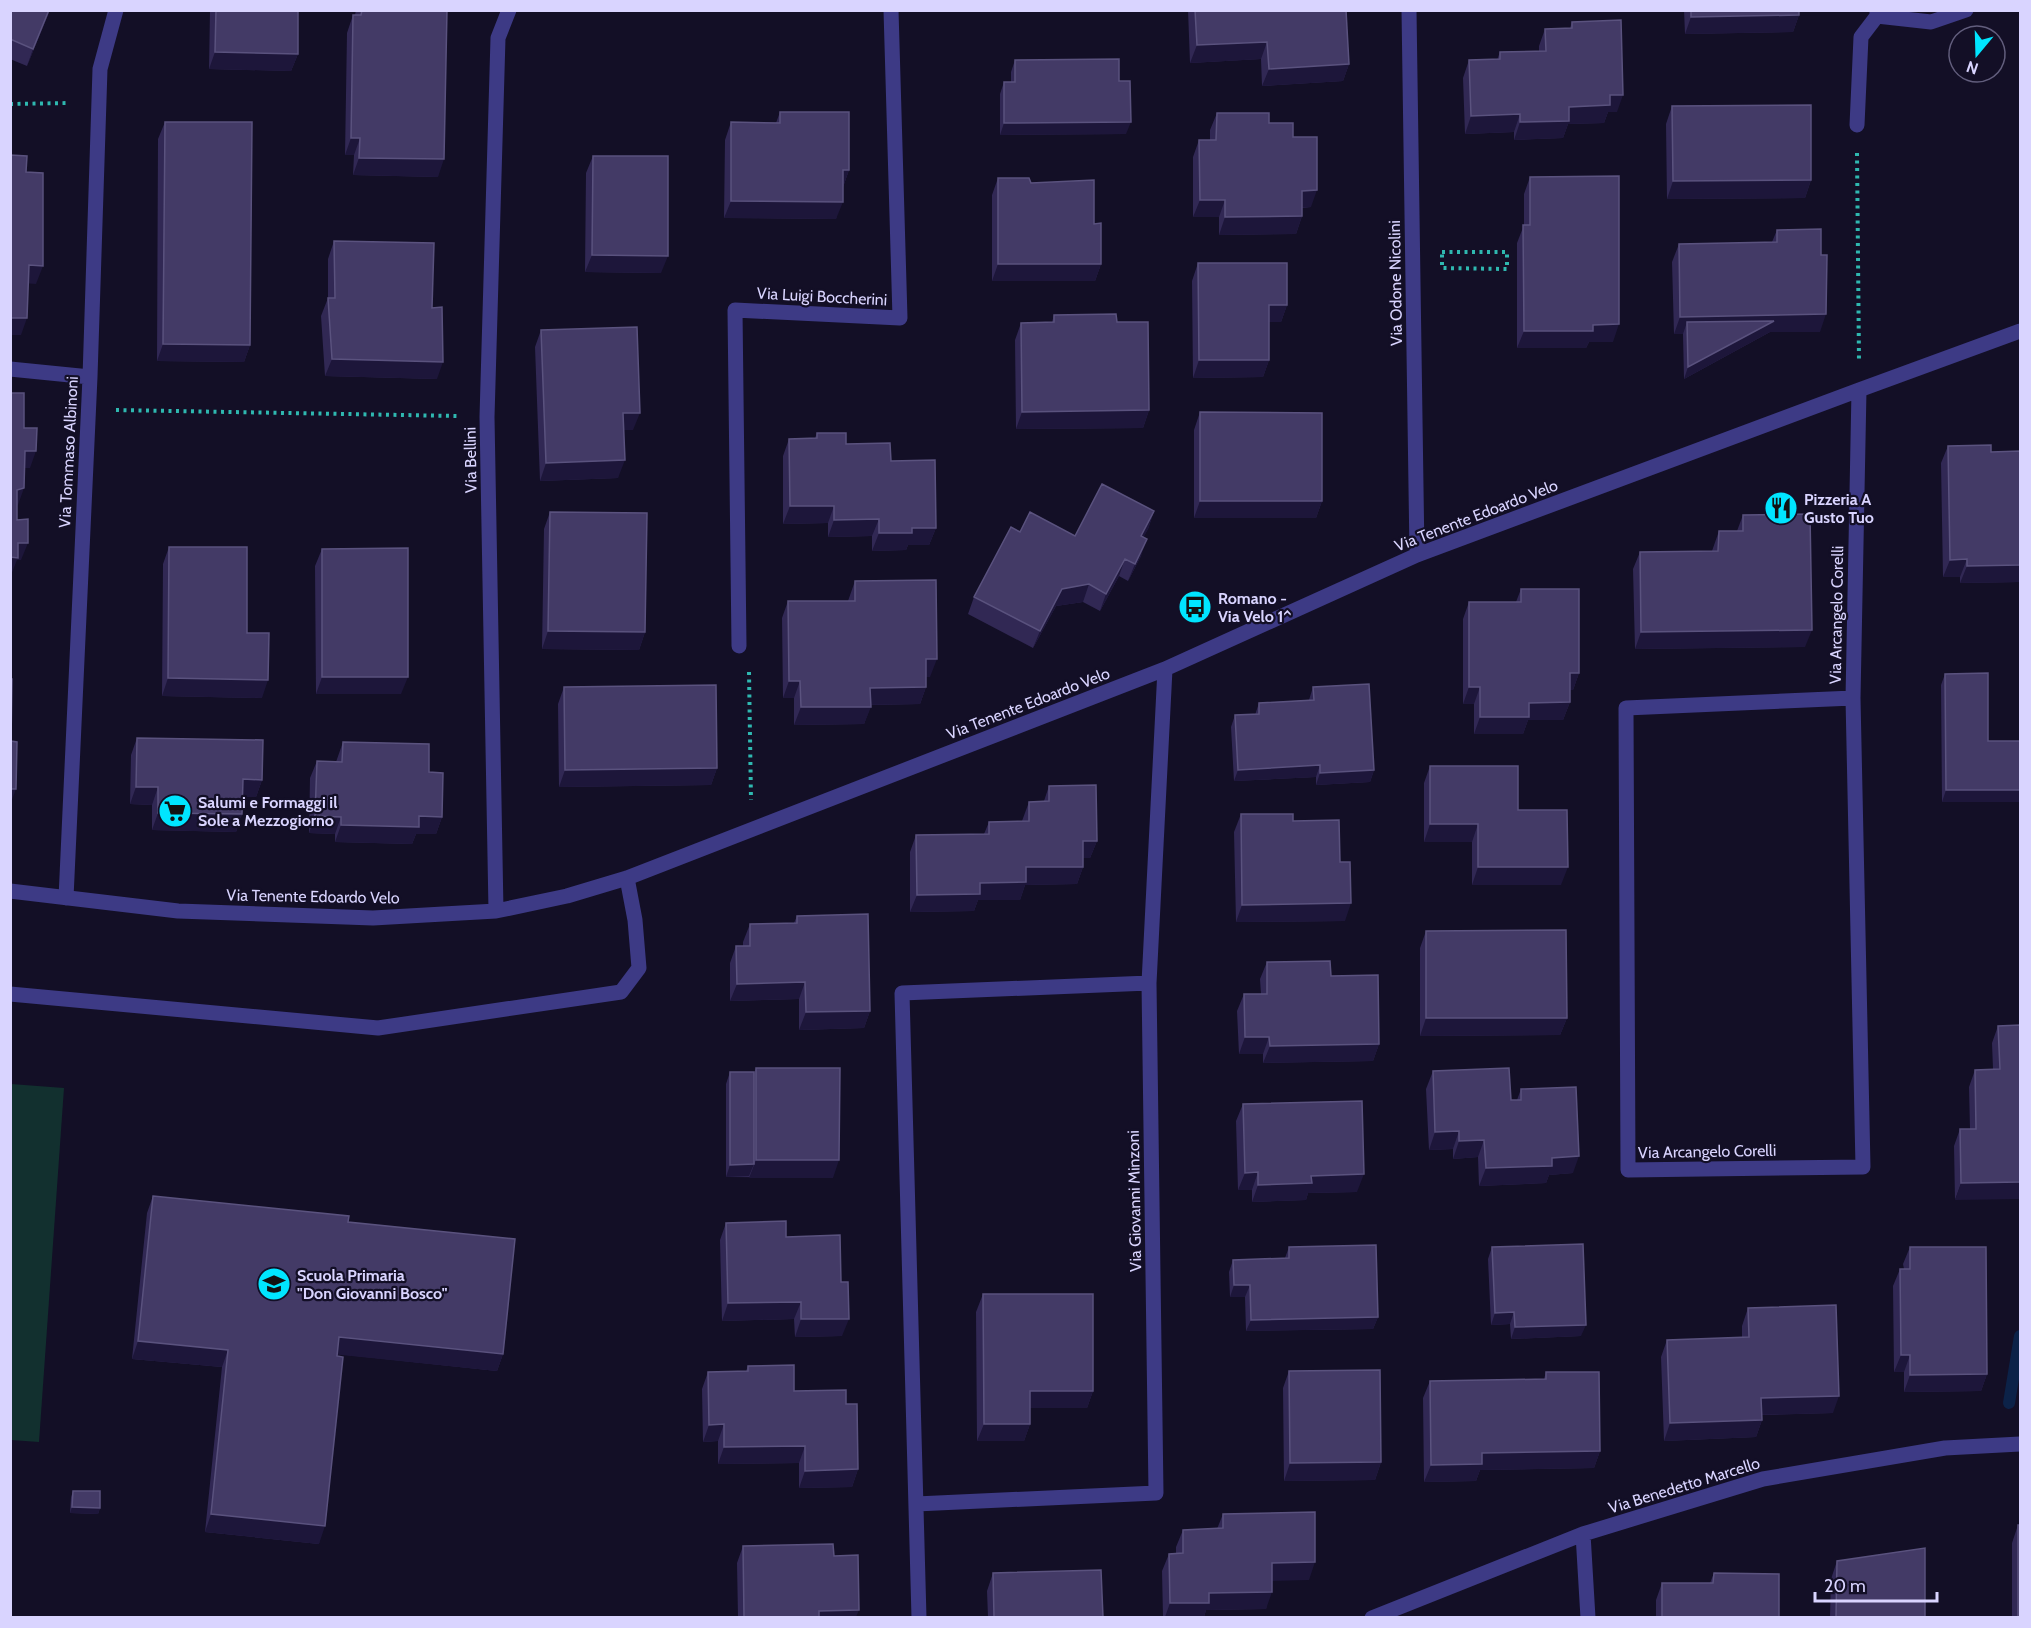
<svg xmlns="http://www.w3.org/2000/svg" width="2031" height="1628" font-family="Cabin,sans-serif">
  <rect width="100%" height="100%" fill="#130f26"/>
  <path fill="#12302f" d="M11,1084L64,1088L39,1442L11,1440Z"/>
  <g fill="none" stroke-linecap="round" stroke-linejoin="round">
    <path stroke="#0c2248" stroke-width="12" d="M2009,1403L2020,1336"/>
    <path stroke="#2fb8b0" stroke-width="4" stroke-dasharray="3 4.5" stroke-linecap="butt" d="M10,104L70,103
      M1857,153L1859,361
      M1442,252H1507V269L1442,268Z
      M116,410L459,416
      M749,672L751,800"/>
    <path stroke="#3d3a85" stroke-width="15" d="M1409,10L1417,555
      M1877,16L1931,22L1966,10
      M1857,125L1861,37L1877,16V10
      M10,369L90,377
      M739,646L735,310L900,318L891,10
      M1853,698L1626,708L1628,1170L1863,1167L1853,698L1859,390
      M10,891L178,911L373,918L496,911L567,896L627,878L1165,669L1417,555L1859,390L2020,331
      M66,898L90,377L100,69L116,10
      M496,911L487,417L498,38L509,10
      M10,994L378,1028L621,992L639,968L635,920L627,878
      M916,1504L1156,1493L1149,983L1165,669
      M1583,1534L1588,1618
      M919,1618L902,993L1149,983
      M1372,1618L1583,1534L1763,1479L1945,1448L2020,1444"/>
  </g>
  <path fill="#312854" d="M10,10H50L27,66L10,59Z
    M210,10H298V54L291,71L209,69Z
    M356,10H447L438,177L353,175L354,155H345L347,33L353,15H355Z
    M1188,10H1346L1349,64L1343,81L1262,86L1261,59L1190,63Z
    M1684,10H1799V15L1793,32L1685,34Z
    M1572,22L1617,112H1608L1604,123L1568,124L1563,138L1514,140V132L1465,134L1463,78L1469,60H1497L1500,52L1539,51V46L1545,29L1570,28Z
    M1015,60L1126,134L1000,135V94L1004,82H1011V72Z
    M1672,106L1811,180L1805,198L1667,199L1666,124Z
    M780,112L849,170L843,187L836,219L724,218L725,140L731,122L776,123Z
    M1217,113L1269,123L1293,137L1311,207L1302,208V216L1296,234L1219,235V217H1193V157L1199,140H1210V130Z
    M165,122L250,345L244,362L157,361L158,139Z
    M593,156L661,273L585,272L586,173Z
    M1530,177L1613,342H1589L1586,348H1517V243L1524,225V194Z
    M998,178L1031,183L1094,224L1101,264L1095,281H992V195Z
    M1777,230L1820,332H1770L1684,379L1683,334H1674L1672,262L1679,244L1772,242Z
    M334,241L432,308L437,379L325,376L321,316L328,298V259Z
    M1198,263L1287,305L1281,322H1269V360L1263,377L1193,378L1192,281Z
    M1054,315L1117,322L1149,410L1143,428L1016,429L1015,340L1021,323L1052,322Z
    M541,330L633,430H624L618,478L540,481L535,347Z
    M1200,412L1322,501L1316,518H1194V430Z
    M817,433L891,461L936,528L929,545H908L906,550L872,551V536L828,537V523L783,524V456L789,439L815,438Z
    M1948,446L1991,452L2020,451V582L1960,583V577H1943L1941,463Z
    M1154,511L1148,529L1143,537L1141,556L1128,581L1119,576L1100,611L1083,602L1056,606L1033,648L968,614L974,597L1020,532L1075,536Z
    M550,512L645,632L639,650L542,649L544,529Z
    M1743,515L1805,647L1635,649L1633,569L1640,552L1712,551L1719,531H1737Z
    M169,547L247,633L262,698L162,696L163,564Z
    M322,549L401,694H316L315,566Z
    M855,581L930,677H926V687L920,704L871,705L864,724L794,725V698H783L782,618L788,601H848Z
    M1521,589L1579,673L1573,690H1570V702L1563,720H1528L1523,734H1474V704H1463V619L1469,602H1516Z
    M1945,674L1988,741H2020V802H1942L1941,685Z
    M564,687L717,768L711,785L559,787L558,704Z
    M1313,687L1374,770L1370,782L1316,785V777L1234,781L1231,727L1235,715H1255L1259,703L1309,700Z
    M137,738L262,780L256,797H243L242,814L236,832L152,830V805L130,804L131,755Z
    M343,742L429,772L442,817L436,834H416L412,844L335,842V834L309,833L310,778L317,761L336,762Z
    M1430,766L1518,810L1561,885H1472V842H1424V783Z
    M1049,786L1097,841L1090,858H1083V867L1077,884L1025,885L1020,900H978L974,911L910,912V852L916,835L984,834L989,822L1022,821L1029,802L1044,801Z
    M1241,814L1340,862L1345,921L1236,922L1234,832Z
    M797,916L870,1011L864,1028L799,1030V999L730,1001V963L736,946H743V942L750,924L794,923Z
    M1426,931L1567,1018L1560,1035L1420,1036V948Z
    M1267,962L1331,976L1379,1044L1373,1061L1263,1063V1054H1239L1237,1011L1244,994H1261L1260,979Z
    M2020,1025L1955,1200L1954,1146L1960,1129H1970L1969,1087L1975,1070L1993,1069L1992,1043L1998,1026Z
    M756,1068L833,1178L726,1177V1084L730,1072L754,1073Z
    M1433,1071L1511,1100H1517L1521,1089L1573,1173L1549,1175L1546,1183L1479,1186L1478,1157L1453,1159V1149L1429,1150L1426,1089Z
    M1243,1104L1357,1192L1308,1193L1306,1200L1252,1202V1190H1238L1236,1121Z
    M153,1196L348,1222L503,1354L497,1371L337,1354L319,1544L205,1532L222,1367L132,1359L147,1213Z
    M726,1223L786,1237L842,1336L795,1337L794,1319L722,1321L720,1240Z
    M1289,1247L1378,1317L1373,1329L1246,1331L1245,1297H1230L1229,1272L1233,1260L1285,1258Z
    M1492,1247L1581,1336L1511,1339L1510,1324L1491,1325L1488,1259Z
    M1910,1247L1987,1374L1981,1391L1904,1392V1372H1894L1893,1286L1900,1269H1904L1903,1264Z
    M983,1294L1093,1391L1087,1408H1030V1424L1024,1441H977L976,1312Z
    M1748,1308L1833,1413L1762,1415V1420L1756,1437L1664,1441L1661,1357L1667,1340L1742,1338V1326Z
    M748,1366L794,1391L846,1404L858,1469L852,1487L799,1488V1463L718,1464V1441L703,1442L702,1389L708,1372L746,1371Z
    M1289,1371L1381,1462L1375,1480L1284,1481L1283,1388Z
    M1546,1372L1600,1451L1594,1468L1480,1470L1476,1481L1424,1482L1423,1398L1430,1381L1544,1379Z
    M73,1491L100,1508L98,1514L70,1513L71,1497Z
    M1223,1514L1309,1580H1272L1266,1609L1206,1610L1204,1617H1163L1162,1571L1169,1554L1176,1553V1547L1183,1530L1217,1529Z
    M2018,1525L2020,1617H2012V1543Z
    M743,1546L856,1617H738L737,1563Z
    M1837,1561L1925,1617H1830L1831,1579Z
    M993,1573L1103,1617H988L987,1591Z
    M1714,1573L1779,1617H1656V1600L1662,1583H1710Z"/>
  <path fill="#1d163a" d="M49,10H50L27,66L33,49Z
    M1799,15L1793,32L1685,34L1691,17Z
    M1267,42L1261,59L1190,63L1197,45Z
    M215,52L298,54L291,71L209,69Z
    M1349,64L1343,81L1262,86L1269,69Z
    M1610,95H1623L1617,112H1608L1604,123L1568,124L1563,138L1514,140L1520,122Z
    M1520,114L1514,132L1465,134L1471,116Z
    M1131,122L1126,134L1000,135L1004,123Z
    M351,138H360L354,155H345Z
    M359,158L444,159L438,177L353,175Z
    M843,170H849L843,187Z
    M1811,180L1805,198L1667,199L1673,181Z
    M1317,190L1311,207L1296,208L1302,191Z
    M1200,200H1225L1219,217H1193Z
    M731,201L843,202L836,219L724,218Z
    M1302,216L1296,234L1219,235L1225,217Z
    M592,255L668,256L661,273L585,272Z
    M998,264H1101L1095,281H992Z
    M29,265L43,266L36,284L22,283Z
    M1269,305H1287L1281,322H1262Z
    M1826,314L1820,332H1770L1684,379L1688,367L1687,322L1683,334H1674L1680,317Z
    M10,318H27L21,335H10Z
    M1619,324L1613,342H1589L1586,348H1517L1524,331L1593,325Z
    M163,344L250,345L244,362L157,361Z
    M332,359L443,362L437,379L325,376Z
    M1199,360H1269L1263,377L1193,378Z
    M1149,410L1143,428L1016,429L1022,412Z
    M623,413H640L633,430H617Z
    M25,451H36L30,468H18Z
    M625,460L618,478L540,481L546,463Z
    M24,488L18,505L11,507L17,490Z
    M1200,501H1322L1316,518H1194Z
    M790,506H834L828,523L783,524Z
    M1154,511L1148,529L1135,554L1141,536Z
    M879,519L872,536L828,537L834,520Z
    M912,528H936L929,545H908L906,550L872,551L879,533Z
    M1147,539L1141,556L1128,581L1135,564Z
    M18,543H28L21,560H17L11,575H10V557Z
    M1125,559L1119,576L1100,611L1106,594Z
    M1967,559L1960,577H1943L1950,560Z
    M2020,565V582L1960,583L1967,566Z
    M1089,584L1083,602L1056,606L1033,648L1040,631L1062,589Z
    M1812,630L1805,647L1635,649L1641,632Z
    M548,631L645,632L639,650L542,649Z
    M926,659H937L930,677H920Z
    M1570,673H1579L1573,690H1564Z
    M322,677H408L401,694H316Z
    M168,678L268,680L262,698L162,696Z
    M789,681H800L794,698H783Z
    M926,687L920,704L864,705L870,688Z
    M1469,687H1480L1474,704H1463Z
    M1570,702L1563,720H1528L1523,734H1474L1480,717L1529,703Z
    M801,707H871L864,724L794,725Z
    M1320,765L1316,777L1234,781L1238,770Z
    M717,768L711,785L559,787L565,770Z
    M1374,770L1370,782L1316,785L1320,773Z
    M243,779L262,780L256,797H237Z
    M136,787H158L152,805L130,804Z
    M10,789H16L10,805Z
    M1946,790H2020V802H1942Z
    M158,813L242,814L236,832L152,830Z
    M315,816L341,817L335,834L309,833Z
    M419,816L442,817L436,834H416L412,844L335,842L341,825Z
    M1430,824H1478L1472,842H1424Z
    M1083,841H1097L1090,858H1077Z
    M1026,867H1083L1077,884L1025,885L1020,900H978L974,911L910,912L917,895L980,883Z
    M1478,867H1568L1561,885H1472Z
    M1351,903L1345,921L1236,922L1242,905Z
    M805,982L799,999L730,1001L737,984Z
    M870,1011L864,1028L799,1030L806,1012Z
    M1426,1018H1567L1560,1035L1420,1036Z
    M1245,1037H1269L1263,1054H1239Z
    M1379,1044L1373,1061L1263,1063L1270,1046Z
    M1459,1131L1453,1149L1429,1150L1435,1132Z
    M1484,1140L1478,1157L1453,1159L1459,1141Z
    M1579,1156L1573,1173L1549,1175L1546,1183L1479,1186L1486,1168L1552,1158Z
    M756,1160H839L833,1178H749Z
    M754,1164L749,1176L726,1177L730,1165Z
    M1258,1172L1252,1190H1238L1245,1173Z
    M1364,1174L1357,1192L1308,1193L1306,1200L1252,1202L1258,1185L1311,1176Z
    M2020,1182V1199L1955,1200L1961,1183Z
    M1234,1285H1250L1245,1297H1230Z
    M801,1302L794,1319L722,1321L728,1303Z
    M1514,1312L1510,1324L1491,1325L1495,1313Z
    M1378,1317L1373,1329L1246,1331L1251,1320Z
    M801,1319H849L842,1336L795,1337Z
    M1586,1325L1581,1336L1511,1339L1515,1327Z
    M339,1337L503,1354L497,1371L332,1354Z
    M138,1341L228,1350L222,1367L132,1359Z
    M1901,1355H1910L1904,1372H1894Z
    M1987,1374L1981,1391L1904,1392L1910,1375Z
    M1030,1391H1093L1087,1408H1024Z
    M1839,1396L1833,1413L1755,1415L1761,1398Z
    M1762,1420L1756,1437L1664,1441L1670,1423Z
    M724,1424L718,1441L703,1442L709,1425Z
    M984,1424H1030L1024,1441H977Z
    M805,1446L799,1463L718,1464L724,1447Z
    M1600,1451L1594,1468L1480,1470L1476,1481L1424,1482L1431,1465L1482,1453Z
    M1381,1462L1375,1480L1284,1481L1290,1463Z
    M858,1469L852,1487L799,1488L805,1471Z
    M72,1507L100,1508L98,1514L70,1513Z
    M211,1514L325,1526L319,1544L205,1532Z
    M1315,1562L1309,1580L1266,1581L1272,1563Z
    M1272,1592L1266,1609L1206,1610L1204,1617H1165L1170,1603L1209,1593Z
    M859,1610L856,1617H817L819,1611Z"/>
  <path fill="#433a66" stroke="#5a527e" stroke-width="1.5" d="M10,10H49L33,49L10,39Z
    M216,10H298V54L215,52Z
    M362,10H447L444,159L359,158L360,138H351L353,15H361Z
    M1195,10H1346L1349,64L1269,69L1267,42L1197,45Z
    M1691,10H1799V15L1691,17Z
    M1621,20L1623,95H1610V105L1569,107V121L1520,122V114L1471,116L1469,60L1500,59V52L1546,51L1545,29L1572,28V22Z
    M1119,59V81H1130L1131,122L1004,123V82H1015V60Z
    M1811,105V180L1673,181L1672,106Z
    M780,112H849V170H843V202L731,201V122L780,123Z
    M1217,113H1269V123H1293V137H1317V190L1302,191V216L1225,217V200H1200L1199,140H1216Z
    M165,122H252L250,345L163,344Z
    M10,155L27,156L26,172L43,173V266L29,265L27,318H10Z
    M593,156H668V256L592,255Z
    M1619,176V324L1593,325V331H1524L1523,225H1530V177Z
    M998,178H1029L1031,183L1094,180V224L1101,223V264H998Z
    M1821,229V255H1827L1826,314L1680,317L1679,244L1777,242V230Z
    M334,241L434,243L432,308L442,307L443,362L332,359L328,298H335Z
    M1198,263H1287V305H1269V360H1199Z
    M1116,314L1117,322H1148L1149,410L1022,412L1021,323L1054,322V315Z
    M1774,321L1688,367L1687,322Z
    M637,327L640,413H623L625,460L546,463L541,330Z
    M10,393H24V428H37L36,451H25L24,488L17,490V520L28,519V543H18V558L10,557Z
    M1200,412L1322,413V501H1200Z
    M817,433H846V444L890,443L891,461L935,460L936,528H912V533H879V519L834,520V506H790L789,439L817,438Z
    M1991,445V452L2020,451V565L1967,566V559L1950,560L1948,446Z
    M1102,484L1154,511L1141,536L1147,539L1135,564L1125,559L1106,594L1089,584L1062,589L1040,631L974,597L1011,527L1020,532L1030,512L1075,536Z
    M550,512L647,513L645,632L548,631Z
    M1810,514L1812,630L1641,632L1640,552L1718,551L1719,531H1743V515Z
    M169,547H247V633H269L268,680L168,678Z
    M408,548V677H322V549Z
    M936,580L937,659H926V687L870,688L871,707H801L800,681H789L788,601H855V581Z
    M1521,589H1579V673H1570V702L1529,703V717H1480V687H1469V602H1521Z
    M1988,673V741H2020V790H1946L1945,674Z
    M10,679H12L11,741L17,742L16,789H10Z
    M1369,684L1374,770L1320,773V765L1238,770L1235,715L1259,714V703L1314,700L1313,687Z
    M716,685L717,768L565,770L564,687Z
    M137,738L263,740L262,780L243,779L242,814L158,813V787H136Z
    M343,742L429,744V772L443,773L442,817L419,816V827L341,825V817L315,816L317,761L342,762Z
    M1430,766H1518V810H1567L1568,867H1478V824H1430Z
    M1096,785L1097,841H1083V867H1026V882L980,883V894L917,895L916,835L989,834V822L1029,821V802L1049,801V786Z
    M1241,814H1293V821L1339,820L1340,862H1350L1351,903L1242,905Z
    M868,914L870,1011L806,1012L805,982L737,984L736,946H750V924L797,923V916Z
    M1566,930L1567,1018H1426V931Z
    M1330,961L1331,976L1378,975L1379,1044L1270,1046L1269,1037H1245L1244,994H1267V962Z
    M2020,1025V1182L1961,1183L1960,1129H1976L1975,1070L2000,1069L1998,1026Z
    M756,1068H840L839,1160H756Z
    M1509,1068L1511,1100H1521V1089L1576,1087L1579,1156L1552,1158V1166L1486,1168L1484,1140L1459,1141V1131L1435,1132L1433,1071Z
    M730,1072H754V1164L730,1165Z
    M1362,1101L1364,1174L1311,1176L1312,1183L1258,1185V1172L1245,1173L1243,1104Z
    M153,1196L349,1216L348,1222L515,1239L503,1354L339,1337L337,1356L343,1357L325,1526L211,1514L228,1350L138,1341Z
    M786,1221V1237L840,1235L841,1282H848L849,1319H801V1302L728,1303L726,1223Z
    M1583,1244L1586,1325L1515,1327L1514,1312L1495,1313L1492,1247Z
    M1376,1245L1378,1317L1251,1320L1250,1285H1234L1233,1260L1289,1258V1247Z
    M1910,1247H1986L1987,1374L1910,1375V1355H1901L1900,1269H1910Z
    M983,1294H1093V1391H1030V1424H984Z
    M1836,1305L1839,1396L1761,1398L1762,1420L1670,1423L1667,1340L1749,1337L1748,1308Z
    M794,1365V1391L846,1390V1404H857L858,1469L805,1471V1446L724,1447V1424L709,1425L708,1372L748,1371V1366Z
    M1380,1370L1381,1462L1290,1463L1289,1371Z
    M1546,1372H1599L1600,1451L1482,1453V1464L1431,1465L1430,1381L1546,1379Z
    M73,1491H100V1508L72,1507Z
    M1315,1512V1562L1272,1563V1592L1209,1593V1603H1170L1169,1554L1183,1553V1530L1223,1528V1514Z
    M2018,1525H2020V1617H2018Z
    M833,1544L834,1556L858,1555L859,1610L819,1611V1617H744L743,1546Z
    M1925,1548V1617H1836L1837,1561Z
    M1101,1570L1103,1617H994L993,1573Z
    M1714,1573L1779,1574V1617H1662V1583H1713Z"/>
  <defs>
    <symbol id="restaurant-disc" viewBox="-11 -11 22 22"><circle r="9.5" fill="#00e5ff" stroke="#130f26"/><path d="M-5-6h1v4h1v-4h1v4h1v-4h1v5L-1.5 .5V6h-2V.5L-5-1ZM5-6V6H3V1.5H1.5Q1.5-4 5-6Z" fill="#111"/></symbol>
    <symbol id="bus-disc" viewBox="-11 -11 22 22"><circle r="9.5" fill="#00e5ff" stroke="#130f26"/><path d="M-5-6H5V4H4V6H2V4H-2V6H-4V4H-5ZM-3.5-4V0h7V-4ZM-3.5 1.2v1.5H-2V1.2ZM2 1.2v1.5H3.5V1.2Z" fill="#111"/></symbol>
    <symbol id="supermarket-disc" viewBox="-11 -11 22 22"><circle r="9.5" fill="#00e5ff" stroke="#130f26"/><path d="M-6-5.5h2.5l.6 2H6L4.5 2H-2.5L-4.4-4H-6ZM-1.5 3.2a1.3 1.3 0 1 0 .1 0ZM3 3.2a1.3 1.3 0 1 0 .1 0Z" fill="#111"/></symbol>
    <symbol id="school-disc" viewBox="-11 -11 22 22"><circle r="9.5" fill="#00e5ff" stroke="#130f26"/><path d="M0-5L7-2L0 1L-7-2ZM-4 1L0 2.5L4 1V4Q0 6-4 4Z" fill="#111"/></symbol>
  </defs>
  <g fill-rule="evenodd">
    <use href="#restaurant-disc" x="1762" y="489" width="38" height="38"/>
    <use href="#bus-disc" x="1176" y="588" width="38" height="38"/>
    <use href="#supermarket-disc" x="156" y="792" width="38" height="38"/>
    <use href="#school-disc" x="255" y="1265" width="38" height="38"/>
  </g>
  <g text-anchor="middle" stroke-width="4.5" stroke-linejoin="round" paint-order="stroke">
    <g font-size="16" fill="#d9d4ff" stroke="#130f26">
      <text transform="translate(1395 283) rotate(-91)" y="6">Via Odone Nicolini</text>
      <text transform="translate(822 296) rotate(3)" y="6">Via Luigi Boccherini</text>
      <text transform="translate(68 452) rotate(-87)" y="6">Via Tommaso Albinoni</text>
      <text transform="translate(470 460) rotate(-91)" y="6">Via Bellini</text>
      <text transform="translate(1476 515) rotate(-21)" y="6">Via Tenente Edoardo Velo</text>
      <text transform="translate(1836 615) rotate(-89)" y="6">Via Arcangelo Corelli</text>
      <text transform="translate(1028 703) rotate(-21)" y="6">Via Tenente Edoardo Velo</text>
      <text transform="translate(313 896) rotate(1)" y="6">Via Tenente Edoardo Velo</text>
      <text transform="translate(1707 1151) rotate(-1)" y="6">Via Arcangelo Corelli</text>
      <text transform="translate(1134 1201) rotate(-91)" y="6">Via Giovanni Minzoni</text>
      <text transform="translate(1684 1485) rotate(-17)" y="6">Via Benedetto Marcello</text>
    </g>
    <g font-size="16" font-weight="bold" fill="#d9d4ff" stroke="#130f26" text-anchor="start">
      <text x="1804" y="505">Pizzeria A<tspan x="1804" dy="18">Gusto Tuo</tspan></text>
      <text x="1218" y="604">Romano -<tspan x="1218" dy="18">Via Velo 1^</tspan></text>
      <text x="198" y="808">Salumi e Formaggi il<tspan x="198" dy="18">Sole a Mezzogiorno</tspan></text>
      <text x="297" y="1281">Scuola Primaria<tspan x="297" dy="18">"Don Giovanni Bosco"</tspan></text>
    </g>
  </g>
  <rect width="2031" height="1628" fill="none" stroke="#d9d4ff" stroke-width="24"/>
  <g transform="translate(1977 54) rotate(199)"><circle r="28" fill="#130f26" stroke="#625e7d" stroke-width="1.5"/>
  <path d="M0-4.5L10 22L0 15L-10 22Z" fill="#00e5ff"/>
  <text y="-9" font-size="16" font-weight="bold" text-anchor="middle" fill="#d9d4ff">N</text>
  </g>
  <path d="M1815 1592v9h122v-9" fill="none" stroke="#d9d4ff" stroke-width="3"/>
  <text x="1824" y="1592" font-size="18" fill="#d9d4ff" stroke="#130f26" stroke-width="4.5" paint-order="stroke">20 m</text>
</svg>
